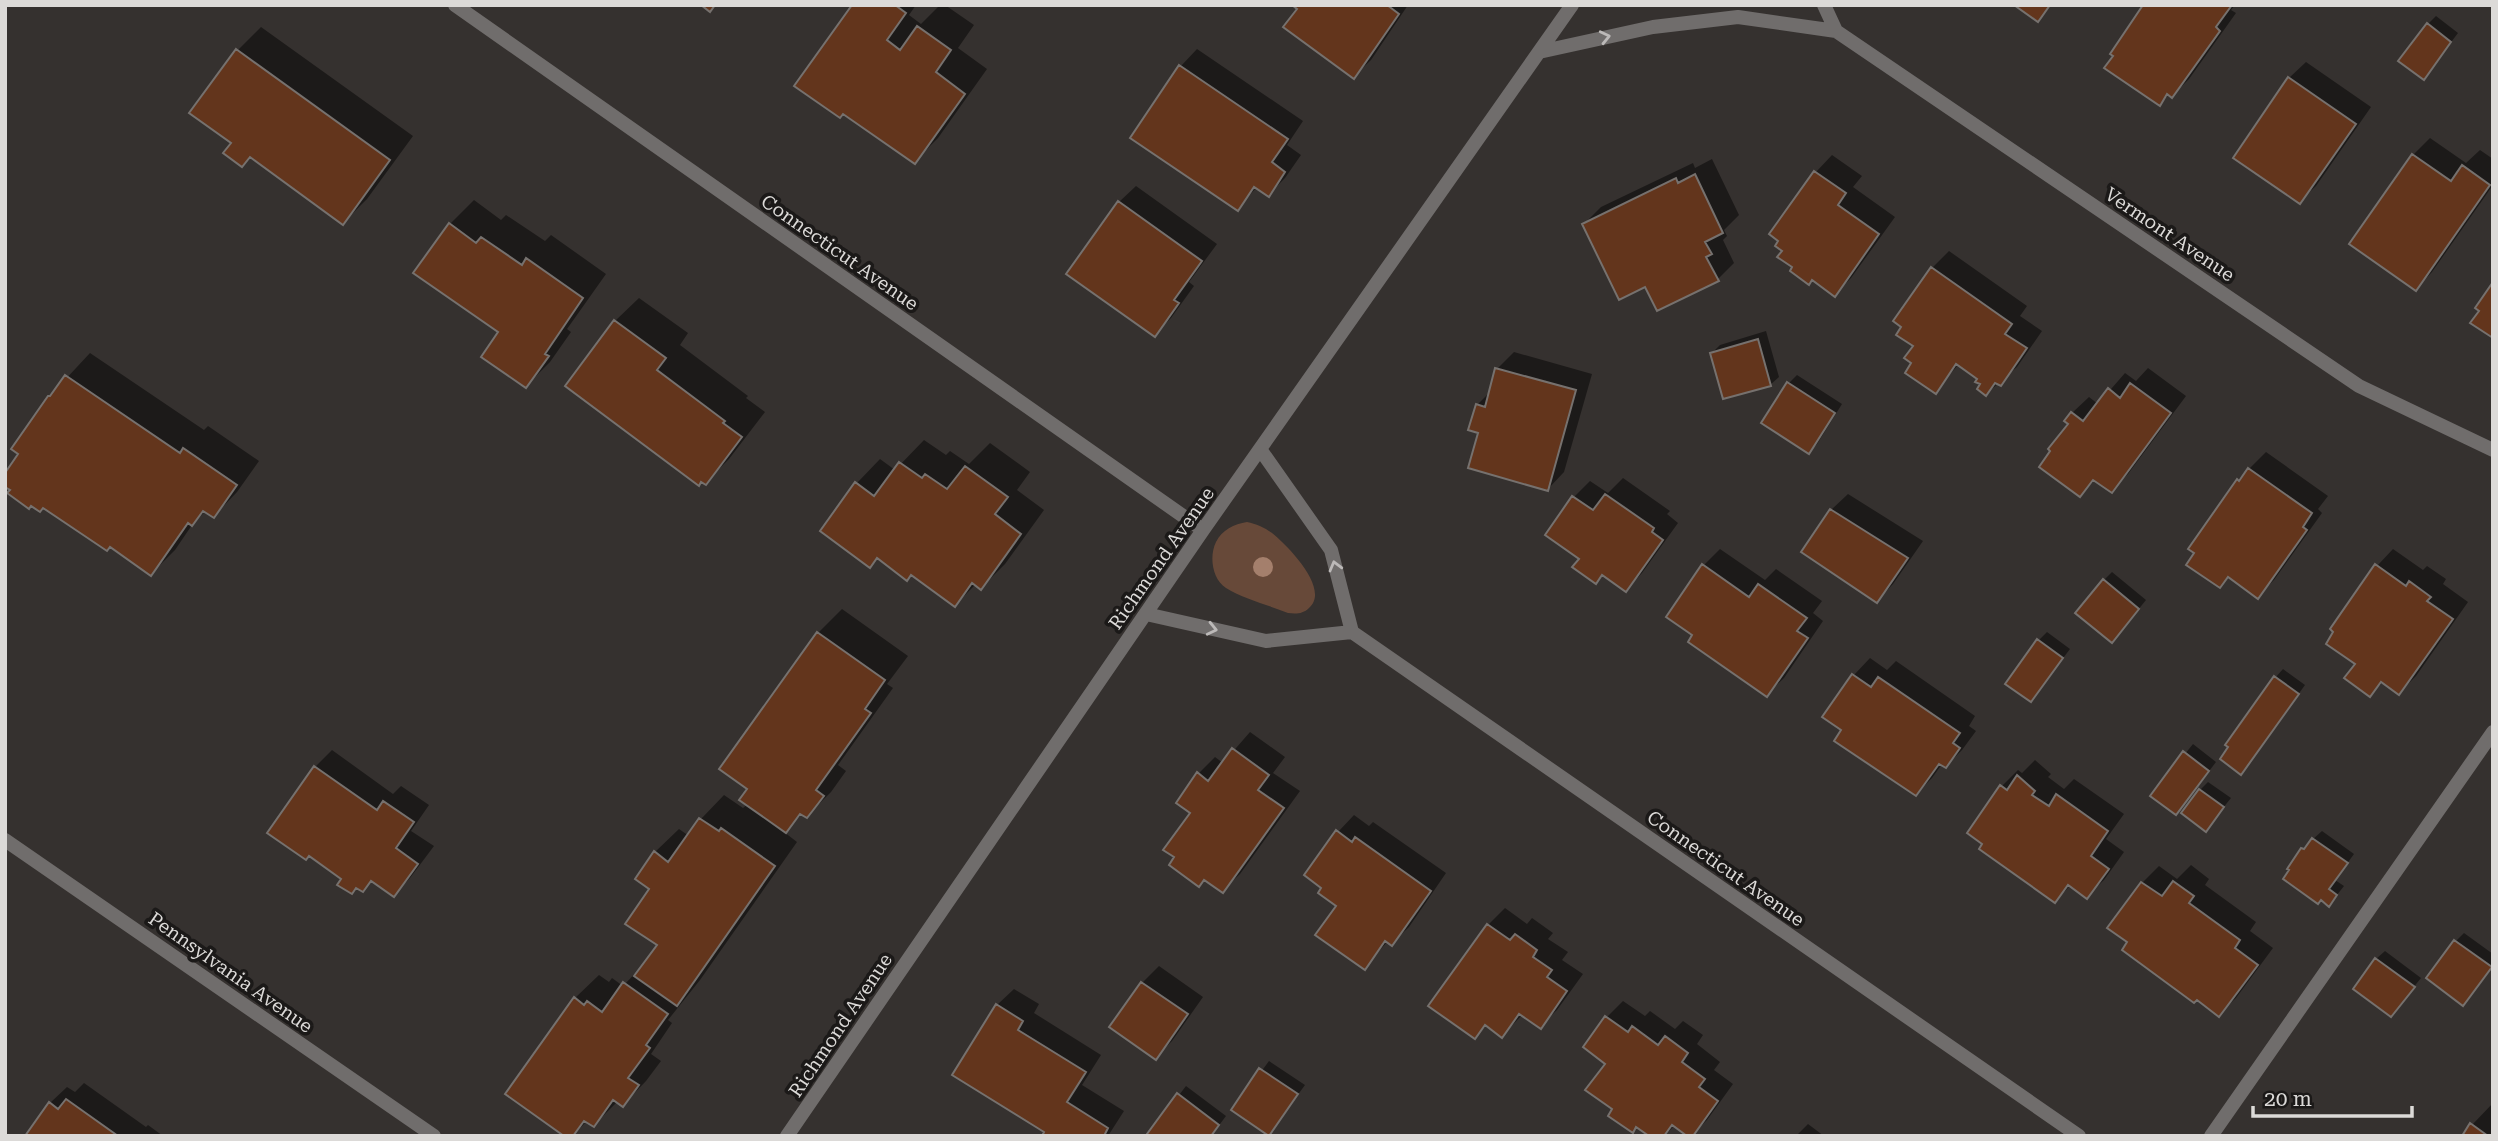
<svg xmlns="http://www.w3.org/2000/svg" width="2498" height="1141" font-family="'Roboto Serif',serif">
  <rect width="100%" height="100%" fill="#35312f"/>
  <path fill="#674939" d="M1247,522C1256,524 1264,527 1272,533C1287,545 1331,589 1309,608C1303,614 1296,614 1288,613C1268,605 1244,599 1226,588C1212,579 1209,556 1216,542C1222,530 1234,524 1247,522Z"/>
  <path fill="#0007" d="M854,5H916L909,15L921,24L940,5H945L974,25L958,48L987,69L938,138L914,162L843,112Z
    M1295,5H1408L1371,60L1354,76Z
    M2145,5H2235L2231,10L2236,13L2189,79L2172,96L2169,94L2159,104L2115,55Z
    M2436,16L2458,33L2424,78L2428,24Z
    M261,27L413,136L367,199L343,223L233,142L238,50Z
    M1197,49L1303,121L1287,145L1301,155L1285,178L1268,195L1257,187L1237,209L1132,138L1181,66Z
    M2306,62L2371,107L2316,186L2299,202L2289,78Z
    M2430,138L2466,163L2480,150L2493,159V185L2432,272L2416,289L2413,155Z
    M1832,155L1862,176L1853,187L1895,217L1851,278L1835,294L1795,267L1781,241L1771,234L1816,172Z
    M1712,159L1739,215L1724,230L1727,236L1723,240L1734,263L1718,279L1646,285L1584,224L1601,207L1693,163L1695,168Z
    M1136,186L1217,244L1189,282L1194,286L1171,318L1155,334L1119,202Z
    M474,200L501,220L506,215L545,241L551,235L606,274L567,329L571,332L550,362L526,386L450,224Z
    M1949,251L2027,306L2020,316L2042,331L2017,367L1986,394L1979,379L1959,364L1935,391L1914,363L1915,346L1932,268Z
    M639,298L688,333L680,345L748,396L746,398L765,412L729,459L705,483L615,321Z
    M1766,331L1779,377L1770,385L1712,353L1720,345Z
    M1514,352L1592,374L1564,472L1548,489L1480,432L1477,405L1491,391L1497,369Z
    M90,353L204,430L208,426L259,461L237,492L214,516L206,511L194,522L175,550L151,574L21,453L49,397Z
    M2148,368L2186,396L2128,474L2111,490L2096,479L2080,495L2070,423L2072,413L2089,397L2098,404L2125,373L2136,381Z
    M1797,375L1842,404L1817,444L1809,452L1789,383Z
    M924,440L946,455L950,451L969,464L990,443L1030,472L1017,490L1044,510L1005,564L981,588L976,584L955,605L912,573L822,531L857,483L880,459L895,470Z
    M2266,452L2328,496L2318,509L2322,513L2274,580L2258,596L2229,576L2220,586L2238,480Z
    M1623,478L1670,511L1667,514L1678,523L1642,573L1626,590L1604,574L1596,582L1581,558L1574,497L1590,481L1608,493Z
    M1848,494L1923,541L1893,584L1877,601L1831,510Z
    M1720,549L1765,580L1776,569L1822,601L1813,613L1823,621L1784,678L1767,694L1695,635L1703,566Z
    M2393,549L2423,570L2427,566L2446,579L2443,584L2468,602L2416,676L2399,693L2383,682L2370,695L2357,664L2377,566Z
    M2112,572L2146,600L2120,632L2104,580Z
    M842,609L908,656L887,684L893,688L838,765L846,771L831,792L807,816L803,813L784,832L797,842L700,980L668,1020L672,1023L651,1054L661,1061L646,1081L623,1105L618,1101L594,1125L587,1121L572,1136L575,998L599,975L609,982L612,978L623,986L648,960L659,945L652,889L655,852L679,829L689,836L701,819L724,795L743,808L748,804L749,789L818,633Z
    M2047,632L2070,649L2031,700L2038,641Z
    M1870,658L1887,670L1896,661L1975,716L1969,726L1976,731L1962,750L1946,766L1942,764L1932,778L1916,794L1844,729L1825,716L1854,675Z
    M2283,669L2305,685L2241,773L2275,678Z
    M1250,732L1285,757L1273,773L1300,791L1240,874L1223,890L1176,857L1192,812L1198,774L1215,757L1223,763Z
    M2193,744L2216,762L2184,804L2152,795Z
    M332,750L393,794L401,786L429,805L411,831L434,846L410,878L394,895L372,880L362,890L343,879L315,767Z
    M2035,760L2051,774L2048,777L2064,789L2074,779L2124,814L2106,839L2124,852L2104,880L2087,896L2071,885L2055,901L1969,832L2002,786L2018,770L2022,773Z
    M2208,782L2231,798L2206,829L2200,790Z
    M1354,815L1369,826L1373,822L1446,873L1409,927L1392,943L1388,941L1364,968L1338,906L1323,887L1338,832Z
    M2322,831L2354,854L2335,880L2344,886L2329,905L2302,849Z
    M2191,865L2209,879L2205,885L2256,922L2250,931L2273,948L2236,998L2219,1014L2109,928L2142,883L2159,866L2177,879Z
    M1505,908L1527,924L1532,918L1553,933L1548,939L1568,952L1562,960L1583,974L1557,1010L1540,1026L1523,1014L1502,1036L1487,1025L1475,1037L1488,925Z
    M2464,933L2493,954V966L2463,1003L2456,941Z
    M2385,951L2421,978L2391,1015L2376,959Z
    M1159,966L1203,997L1172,1041L1155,1058L1111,1027L1142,983Z
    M1014,989L1039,1004L1034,1013L1101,1055L1082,1085L1124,1111L1108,1136H1046V1131L997,1005Z
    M1623,1001L1645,1016L1650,1011L1675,1029L1683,1021L1703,1035L1697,1044L1720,1062L1714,1070L1733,1084L1707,1120L1691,1136L1675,1125L1664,1136L1637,1126L1632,1131L1614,1109L1607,1064V1017Z
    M1269,1061L1305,1085L1269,1134L1233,1110Z
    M84,1083L146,1127L148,1125L163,1136H27L50,1103L67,1087L75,1092Z
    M1186,1086L1226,1116L1214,1132L1210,1136L1150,1133Z
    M2493,1103V1136H2464L2472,1125Z
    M1808,1124L1824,1136H1796Z"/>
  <path fill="#63351c" stroke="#76716e" stroke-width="2" d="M701,5H715L710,12Z
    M852,5H895L906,13L887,40L900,50L917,26L951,50L936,72L965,94L915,164L843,114L840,118L794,86Z
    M1292,5H1387L1399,14L1354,79L1283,27L1297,9Z
    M2014,5H2050L2038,22Z
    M2143,5H2232L2216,27L2220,31L2172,98L2167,94L2160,106L2104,68L2113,56L2110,54Z
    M2427,23L2451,42L2424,80L2398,61Z
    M236,49L390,160L343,225L250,157L242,167L223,153L231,143L189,113Z
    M1179,65L1288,139L1272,162L1285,172L1269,197L1254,187L1238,211L1130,138Z
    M2288,77L2356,124L2300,204L2233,158Z
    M2412,154L2451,181L2462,165L2490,185L2416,291L2349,244Z
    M1814,171L1846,193L1838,205L1879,234L1835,297L1812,280L1809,285L1790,271L1792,267L1777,257L1782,251L1775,246L1778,241L1769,234Z
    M1695,174L1723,233L1705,242L1712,254L1706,257L1719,281L1657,311L1645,287L1619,300L1582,224L1676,178L1678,183Z
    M1118,201L1202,261L1174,300L1179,303L1155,337L1066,274Z
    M449,223L476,243L481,237L522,265L526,258L583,298L545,354L549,356L526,388L481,357L498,332L413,273Z
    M1931,267L2012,324L2005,334L2027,348L2001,386L1995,383L1986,396L1977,389L1980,384L1975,382L1977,379L1956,364L1936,394L1905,373L1911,363L1904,358L1913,346L1896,335L1901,327L1893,321Z
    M2493,282V338L2470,323L2479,311L2475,308Z
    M614,320L666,358L657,370L725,421L723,423L742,437L706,485L701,482L699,486L565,386Z
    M1758,339L1771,386L1723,399L1710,353Z
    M1495,368L1576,390L1548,491L1468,468L1478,433L1468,430L1476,404L1485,407Z
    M65,375L180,453L183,448L237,485L214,518L203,511L192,526L188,523L151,576L110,547L107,551L43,508L40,512L31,506L29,509L7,493L10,490L5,487V473L18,454L11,449L48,396H50Z
    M1787,382L1835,413L1809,454L1761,423Z
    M2130,383L2171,413L2112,493L2093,480L2080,497L2039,467L2050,451L2048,449L2068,424L2064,421L2071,412L2083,421L2108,388L2120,398Z
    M899,462L922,478L925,474L947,489L965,466L1008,497L995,514L1021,534L981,590L972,583L955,607L911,575L907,581L877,558L870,568L820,531L855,482L874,496Z
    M2248,468L2312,513L2303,527L2307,530L2258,599L2228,577L2220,588L2186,565L2194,553L2188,549L2237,479L2239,481Z
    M1605,494L1654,528L1652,532L1663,540L1626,592L1602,575L1596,584L1572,567L1579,559L1545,535L1572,496L1593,510Z
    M1830,509L1908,558L1877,603L1801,552Z
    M1702,564L1749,597L1758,584L1807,618L1797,631L1808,638L1767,697L1688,642L1692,635L1666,617Z
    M2375,564L2406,586L2409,581L2431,597L2427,601L2453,619L2399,695L2381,682L2370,697L2344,678L2355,664L2326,644L2333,632L2330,629Z
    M2103,579L2139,609L2112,643L2075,613Z
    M817,632L885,680L865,709L871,713L816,790L824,796L807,818L800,814L786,833L739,800L747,789L719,769Z
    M2037,639L2063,658L2031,702L2005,684Z
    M1852,674L1871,687L1878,677L1960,733L1953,743L1960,748L1946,768L1939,764L1916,796L1834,741L1841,730L1822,717Z
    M2274,676L2299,694L2241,775L2220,759L2228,747L2225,745Z
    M1232,748L1269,775L1258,790L1284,808L1223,893L1204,880L1199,887L1169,865L1174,857L1163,850L1190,813L1176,803L1197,772L1208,781Z
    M2183,751L2209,771L2176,815L2150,796Z
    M314,766L377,810L383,801L414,822L396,848L418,864L394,897L371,881L363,892L356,888L352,894L337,885L341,879L309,856L306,860L267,833Z
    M2017,775L2035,791L2032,795L2049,806L2056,794L2108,831L2091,856L2109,869L2087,899L2068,885L2055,903L1979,849L1982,844L1967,833L2000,785L2007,790Z
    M2199,789L2224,807L2206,832L2181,813Z
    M699,818L719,831L721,828L775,866L677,1006L634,976L657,945L625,924L649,889L635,879L654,851L668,862Z
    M1336,830L1352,842L1355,837L1431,891L1392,946L1385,941L1365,970L1315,935L1336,906L1318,893L1321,888L1304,875Z
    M2312,838L2348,863L2329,889L2337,895L2329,907L2321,900L2318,904L2283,879L2289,870L2287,869L2301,848L2304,849Z
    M2173,881L2194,896L2189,903L2240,940L2235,948L2258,965L2219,1017L2197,1000L2194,1003L2122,950L2127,942L2107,928L2141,882L2162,896Z
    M1487,924L1510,940L1515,934L1537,950L1533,957L1552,970L1547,977L1567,991L1541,1029L1519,1014L1502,1038L1485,1025L1475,1039L1428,1006Z
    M2454,940L2492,967L2463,1006L2426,978Z
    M2375,958L2415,987L2391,1017L2353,989Z
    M623,982L668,1014L646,1045L650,1048L628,1078L639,1085L623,1107L613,1100L594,1127L584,1121L573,1136H564L505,1094L574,997L584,1005L587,1001L602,1012Z
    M1141,982L1188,1014L1156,1060L1109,1027Z
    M996,1004L1023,1021L1018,1030L1086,1072L1067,1102L1108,1128L1104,1136H1042L1044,1132L952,1075Z
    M1605,1016L1628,1032L1632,1026L1658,1045L1665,1036L1688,1053L1682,1062L1705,1079L1699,1087L1718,1101L1693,1136H1687L1672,1125L1664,1136H1649L1636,1127L1633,1133L1608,1116L1612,1109L1585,1090L1605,1064L1583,1047Z
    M1259,1068L1298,1094L1269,1136L1231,1110Z
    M1177,1093L1219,1125L1211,1136H1150L1147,1134Z
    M66,1099L118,1136H25L49,1102L58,1109Z
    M2470,1123L2488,1136H2462Z"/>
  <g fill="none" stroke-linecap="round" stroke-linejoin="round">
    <path stroke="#706d6c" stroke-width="14" d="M2211,1136L2493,732"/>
    <path stroke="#706d6c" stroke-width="14" d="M455,5L1203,530
      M1824,5L1836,31
      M1539,52L1653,27L1738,17L1836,31L2359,386L2493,450
      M1260,449L1331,550L1352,632
      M1146,614L1266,641L1352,632L2079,1136
      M5,840L434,1136
      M787,1136L1203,530L1572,5"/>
  </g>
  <circle fill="#a47f6c" cx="1263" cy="567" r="10"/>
  <defs><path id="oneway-chevron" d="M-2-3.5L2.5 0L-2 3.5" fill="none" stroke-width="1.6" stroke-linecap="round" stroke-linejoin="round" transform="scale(1.75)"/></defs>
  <g stroke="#bcb9b8">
    <use href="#oneway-chevron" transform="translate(1605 37) rotate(-13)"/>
    <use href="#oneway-chevron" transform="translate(1335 566) rotate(-105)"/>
    <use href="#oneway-chevron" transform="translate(1212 629) rotate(13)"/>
  </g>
  <g text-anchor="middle" stroke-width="7" stroke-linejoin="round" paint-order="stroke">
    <g font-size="19" fill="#dcdad8" stroke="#1b1918">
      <text transform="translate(2170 234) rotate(34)" y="7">Vermont Avenue</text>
      <text transform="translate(840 252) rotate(35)" y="7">Connecticut Avenue</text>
      <text transform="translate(1161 558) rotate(-55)" y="7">Richmond Avenue</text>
      <text transform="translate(1726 868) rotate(35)" y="7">Connecticut Avenue</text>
      <text transform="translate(231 972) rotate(35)" y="7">Pennsylvania Avenue</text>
      <text transform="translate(840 1025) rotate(-56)" y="7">Richmond Avenue</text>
    </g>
  </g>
  <rect width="2498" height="1141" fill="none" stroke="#dcdad8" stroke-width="14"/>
  <path d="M2253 1106v10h159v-10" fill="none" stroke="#dcdad8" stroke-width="3.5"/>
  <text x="2264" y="1106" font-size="21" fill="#dcdad8" stroke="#1b1918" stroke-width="5" paint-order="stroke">20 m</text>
</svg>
